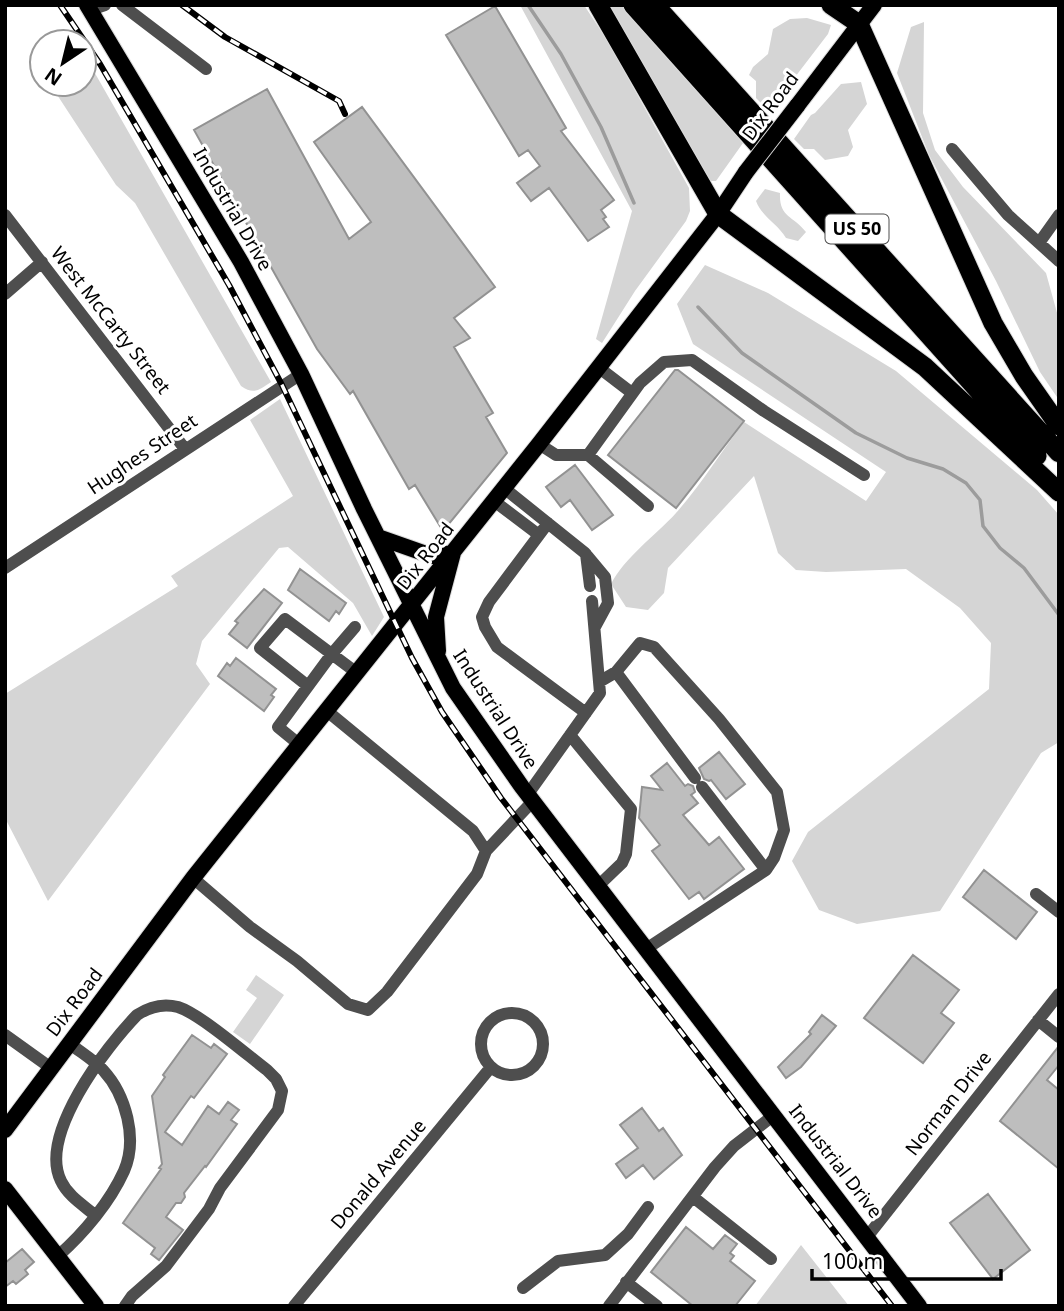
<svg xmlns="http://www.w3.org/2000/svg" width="1064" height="1311" font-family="'Noto Sans',sans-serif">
  <rect width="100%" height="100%" fill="#fff"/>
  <path fill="#d5d5d5" d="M520,5H584L607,40L689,188L690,211L686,221L635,291L602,343L596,339L632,211Z
    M603,5H622L743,143L716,181H710Z
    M807,18L831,25L828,34L769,111L756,98V81L749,75L753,67L768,54L773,29L790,19Z
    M924,22L923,113L935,150L963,187L1046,273L1059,320V400L1040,372L996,281L929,155L897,73L911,27Z
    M84,54L271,382C259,390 254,395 241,386L135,203L116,185L50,84H84Z
    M861,82L867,104L848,130L853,147L848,156L825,160L814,149H804L794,139L811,115L815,113L841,84Z
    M765,189L780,193C779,218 793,215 806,232L798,241L786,238C777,223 762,217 756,201Z
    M705,265L768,293L896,371L1037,490L1059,515V742L1041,753L940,911L857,924L819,910L792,861L808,832L989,689L991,643L960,608L906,569L826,572L796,570L778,553L754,476L668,568L664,593L648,610L626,607L611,584C624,558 656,535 676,513C701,485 721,452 744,422L866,501L886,472L693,344L677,304Z
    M280,399L384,617L372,636L353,603L288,547L279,548L202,641L196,664L210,684L48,901L5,818V694L178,586L171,576L293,496L250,420Z
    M256,975L284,995L250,1044L233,1032L257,998L246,990Z
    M801,1245L849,1306H755Z"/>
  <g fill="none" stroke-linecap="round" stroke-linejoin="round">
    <path stroke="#9c9c9c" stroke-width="3.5" d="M528,5L561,54L601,127L634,203
      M698,307L742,353L856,433L907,458L943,469L966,483L980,500L983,526L1000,548L1024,568L1059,615"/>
  </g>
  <path fill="#bebebe" stroke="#929292" stroke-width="2" d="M495,6L566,128L561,131L614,200L601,210L606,217L603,219L609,227L588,241L549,188L531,201L517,183L540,166L528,150L519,156L446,35Z
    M267,89L349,239L371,222L314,142L362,107L495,287L454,318L470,338L454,347L493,413L486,417L507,453L443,531L415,485L409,489L353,391L350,394L317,349L194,130Z
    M675,370H678L744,421L676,508L608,455Z
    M575,465L613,515L592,530L570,500L561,507L546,487Z
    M300,569L346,603L339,614L336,611L329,621L288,590Z
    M264,589L282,603L247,648L229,634L238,623L235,621Z
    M236,658L276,689L271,695L274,697L264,711L218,676L227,663L230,666Z
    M719,752L745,784L726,799L711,780L709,781L704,779L699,768Z
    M667,763L685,786L688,784L693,786L695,792L691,795L698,803L683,815L709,845L719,837L744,869L704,899L699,892L689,899L652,851L660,845L639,818L642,787L662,790L651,776Z
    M984,870L1037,912L1016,939L963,897Z
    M913,955L959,990L941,1013L954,1023L923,1063L864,1018Z
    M822,1015L836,1026L801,1067L786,1078L778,1067L811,1034L809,1032Z
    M192,1035L211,1048L214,1044L227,1054L194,1098L191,1096L165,1132L182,1145L208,1106L219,1114L228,1102L239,1110L231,1120L237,1124L206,1167L205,1166L184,1193L185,1197L181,1203H176L166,1217L183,1230L159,1260L151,1254L155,1248L123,1223L161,1169L159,1168L162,1164L152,1096L165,1077L163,1075Z
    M1059,1046V1065L1047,1080L1059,1090V1169L1000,1121Z
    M642,1108L659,1131L663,1128L682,1155L654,1179L643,1165L626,1178L616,1164L638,1148L620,1125Z
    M988,1194L1030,1250L993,1279L950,1223Z
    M686,1227L713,1249L725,1235L737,1244L730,1253L734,1256L730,1261L755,1281L735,1306H693L651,1272Z
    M22,1249L34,1262L25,1270L28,1274L16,1284L13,1281L5,1287V1263Z"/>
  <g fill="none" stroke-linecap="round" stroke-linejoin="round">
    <defs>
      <path id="major" d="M87,5L241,262L301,374L364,509L453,688L522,787L919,1306
        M797,106L874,5
        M378,537L432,556L453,553L436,617L438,651
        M5,1130L193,878L539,444L718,214L746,172
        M5,1189L96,1306"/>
      <path id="highway" d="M598,5L718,214L925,367L1059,492
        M633,5L1037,456
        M655,5L1059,453
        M831,5L859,24L993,323L1024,376L1059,426"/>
    </defs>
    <use href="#major" stroke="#dbdbdb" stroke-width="18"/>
    <use href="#highway" stroke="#dbdbdb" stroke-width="21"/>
    <path stroke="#4e4e4e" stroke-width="12" d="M122,5L206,69
      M90,10L105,5
      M952,149L1008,215L1059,261
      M5,215L185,449
      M1039,243L1059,215
      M5,294L42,262
      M598,367L632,393
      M539,444L556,455H588
      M504,488L585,553L605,577L608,603L595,627
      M494,501L539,535
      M648,506L588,455L640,383L664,362L692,360L764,411L864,475
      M548,523L489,602L482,617L485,627L497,647L586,713
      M586,554L590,586
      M5,568L301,374
      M616,672L640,643L654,647L719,719L777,792L784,830L774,858L766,870L702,787
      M599,682L616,672L695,778
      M308,686L260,648L285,619L357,673
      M570,735L631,809L626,854L622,863L598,886
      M300,745L278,727L331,655L355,627
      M528,794L600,693L592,601
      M486,851L533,801
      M193,878L250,927L297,961L348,1004L368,1010L387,992L477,874L486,851L473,831L327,711
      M1036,894L1059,912
      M646,949L766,870
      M481 1044a31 31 0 1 1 62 0a31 31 0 1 1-62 0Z
      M1038,1020L1059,1037
      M5,1035L51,1068
      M693,1197L771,1259
      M95,1215C83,1205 68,1196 61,1181C38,1135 106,1047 137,1015C149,1007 163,1003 178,1007C200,1014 246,1054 267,1070L276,1079L282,1091L278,1110L220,1188L209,1209L166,1266L132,1296L125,1306
      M867,1237L1059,994
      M58,1256C84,1233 110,1202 124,1171C138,1139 126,1095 103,1070C94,1060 80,1052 69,1043
      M626,1282L657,1306
      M523,1288L558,1261L605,1255L628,1234L648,1207
      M294,1306L491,1067
      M609,1306L715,1167L734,1146L774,1115"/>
    <use href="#major" stroke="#000" stroke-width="16"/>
    <use href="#highway" stroke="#000" stroke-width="19"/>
    <defs>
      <path id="rail" d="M60,5L100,64L229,285L282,385L412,658L442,712L501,798L892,1306
        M182,5L225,37L339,101L345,114"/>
    </defs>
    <use href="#rail" stroke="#000" stroke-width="6"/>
    <use href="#rail" stroke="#fff" stroke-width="3.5" stroke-dasharray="10" stroke-linecap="butt"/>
    <defs>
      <path id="major-bridge" d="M746,172L797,106"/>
    </defs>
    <use href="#major-bridge" stroke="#dbdbdb" stroke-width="18" stroke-linecap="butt"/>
    <use href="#major-bridge" stroke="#000" stroke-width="16"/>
  </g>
  <g text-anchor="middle" stroke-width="6" stroke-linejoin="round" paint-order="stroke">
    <rect fill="#fff" stroke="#4c4c4c" stroke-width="2" x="825.5" y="214.5" width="63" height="29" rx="5"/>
    <g font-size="18" font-weight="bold" fill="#000">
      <text x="857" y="235">US 50</text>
    </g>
    <g font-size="19" fill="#000" stroke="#fff">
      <text transform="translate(770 106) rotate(-53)" y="7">Dix Road</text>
      <text transform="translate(233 209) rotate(60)" y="7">Industrial Drive</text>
      <text transform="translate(111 320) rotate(52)" y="7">West McCarty Street</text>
      <text transform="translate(142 454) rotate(-34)" y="7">Hughes Street</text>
      <text transform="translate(425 556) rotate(-52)" y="7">Dix Road</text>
      <text transform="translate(496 709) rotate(57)" y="7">Industrial Drive</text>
      <text transform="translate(74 1002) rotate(-53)" y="7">Dix Road</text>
      <text transform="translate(948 1103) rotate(-52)" y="7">Norman Drive</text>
      <text transform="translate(836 1161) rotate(52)" y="7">Industrial Drive</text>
      <text transform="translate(378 1174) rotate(-50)" y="7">Donald Avenue</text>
    </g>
  </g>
  <rect width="1064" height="1311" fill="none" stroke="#000000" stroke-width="14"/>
  <g transform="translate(63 63) rotate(215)"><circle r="33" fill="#ffffff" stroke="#999999" stroke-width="2"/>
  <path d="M0-5L12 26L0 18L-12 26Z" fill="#000000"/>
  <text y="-10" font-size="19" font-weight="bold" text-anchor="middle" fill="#000000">N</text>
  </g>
  <path d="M812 1269v10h189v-10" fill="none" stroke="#000000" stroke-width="3.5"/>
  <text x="822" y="1269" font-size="21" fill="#000000" stroke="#ffffff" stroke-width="5" paint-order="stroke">100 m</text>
</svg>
